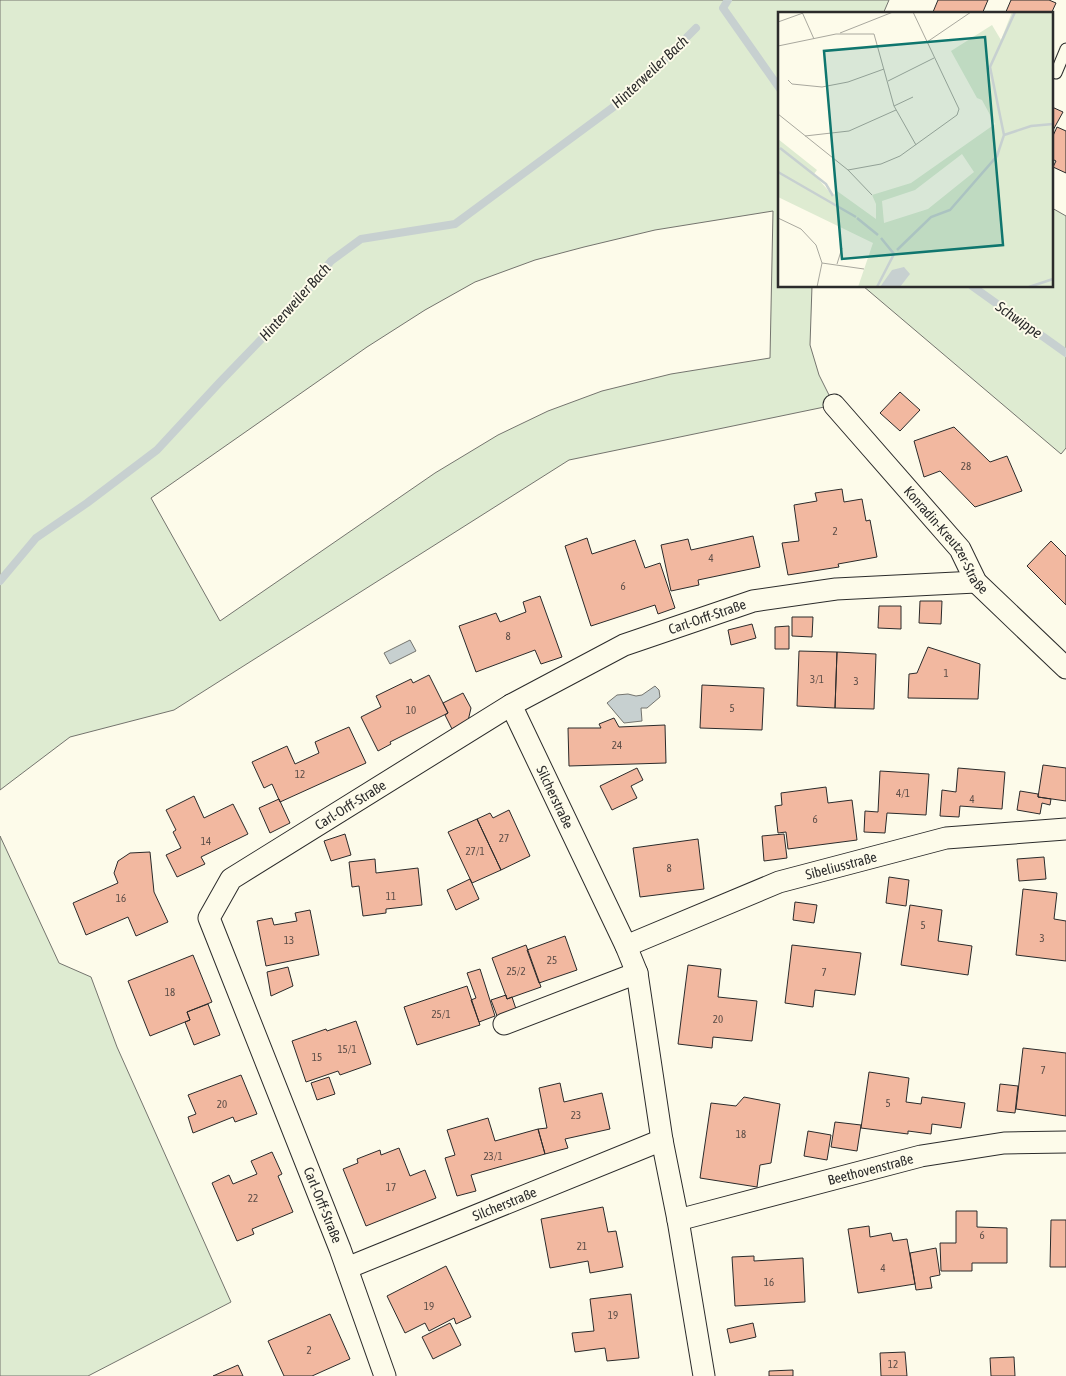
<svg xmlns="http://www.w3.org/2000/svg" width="1066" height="1376" font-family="'Asap Condensed',sans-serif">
  <rect width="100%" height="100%" fill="#fdfbea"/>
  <path fill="#deebd1" stroke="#74746e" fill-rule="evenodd" d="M0,0H889L883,14H780V286H812L810,345L819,375L834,405L569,460L174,710L70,737L0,790ZM773,211L770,358L671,374L602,391L548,411L498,435L435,473L220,621L151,498L367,347L425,310L475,282L535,260L584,247L655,230Z
    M1052,208L1066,216V448L1061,454L863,286H1052Z
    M0,836L59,963L91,977L117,1047L231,1302L88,1376H0Z"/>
  <path fill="#c7d0d0" stroke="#74746e" d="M410,640L416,651L390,664L384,653Z
    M655,686L659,690L660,697L647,708H641L642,721L624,723L607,703L617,695L628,694L636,696L642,695Z"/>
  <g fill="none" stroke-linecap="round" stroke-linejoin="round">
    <path stroke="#c7d0d0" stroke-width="8" d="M728,0L723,8L780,89
      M972,286L1066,353
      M0,581L36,538L87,503L157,450L220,382L302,297L331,261L361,239L455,224L627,97L696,28"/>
  </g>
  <path fill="#f2b8a0" stroke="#2b2b2b" d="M938,0H988L982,14H939L933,12Z
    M1011,0H1049L1056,3L1051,14H1005Z
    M1052,107L1063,112L1052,132Z
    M1057,127L1066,131V173L1053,167L1056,161L1052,159V138Z
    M900,392L920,410L900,431L880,413Z
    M954,427L990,462L1007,456L1022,491L975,507L940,471L924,477L914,441Z
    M842,489L844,502L862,499L866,521L870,520L877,557L838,564L839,567L788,575L782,543L799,541L794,505L817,501L815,493Z
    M753,536L760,567L698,580L699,585L671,591L661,545L688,539L691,550Z
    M587,538L592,554L635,540L645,568L660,563L675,608L658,614L655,605L591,626L565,546Z
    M1051,541L1066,556V605L1027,566Z
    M540,596L562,657L541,664L535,650L476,672L459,626L496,613L500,622L526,612L523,602Z
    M920,601H942L941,624L919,623Z
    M879,606H901V629L878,628Z
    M792,617H813L812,637L792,636Z
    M752,624L756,638L731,645L728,630Z
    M789,626V649H775V627Z
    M928,647L980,664L978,699L908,698L909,674L917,673Z
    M799,651L837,652L835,708L797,706Z
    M837,652L876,654L874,709L835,708Z
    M429,675L448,713L390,742L391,744L378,751L361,717L381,707L376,696L411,679L413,683Z
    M702,685L764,688L762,730L700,728Z
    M463,693L471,708L468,721L452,729L445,715L448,713L443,703Z
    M614,718L619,727L665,725L666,763L569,766L568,728H601L599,724Z
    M349,727L366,763L280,802L272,784L264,788L252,762L287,746L295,764L319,753L315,742Z
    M1043,765L1066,768V801L1038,797Z
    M637,768L643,780L631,786L637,798L612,810L600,786Z
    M958,768L1005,772L1002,809L960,806L959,817L940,816L942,790L956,792Z
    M880,771L929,774L926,815L887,813L885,833L864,832L865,811L878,812Z
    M826,787L828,803L852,800L857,840L788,849L786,832L778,833L775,806L782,805L781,793Z
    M1020,791L1038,794V797L1051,799L1050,805L1042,803L1040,814L1017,810Z
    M194,796L204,818L233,804L248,834L201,857L205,864L177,877L166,855L181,848L173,832L176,830L166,810Z
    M279,799L290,823L270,833L259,808Z
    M509,810L530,856L501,870L477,819L490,813L493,818Z
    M477,819L501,870L472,883L448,832Z
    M345,834L351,855L331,861L324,841Z
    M784,834L787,858L764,861L762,836Z
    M698,839L704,889L640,897L633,848Z
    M150,852L154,892L168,922L136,936L128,917L86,935L73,903L118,883L114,873L118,861L130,853Z
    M1044,857L1046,879L1019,881L1017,859Z
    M375,859L376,873L418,868L422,905L386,909V913L363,916L359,886L352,887L349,862Z
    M889,877L909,880L906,906L886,903Z
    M470,879L479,899L456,910L447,890Z
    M1023,889L1057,893L1054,919L1066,921V961L1016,955Z
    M795,902L817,905L814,923L793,920Z
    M910,905L942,910L938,941L972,946L968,975L901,965Z
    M310,910L319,955L266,966L257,921L272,918L274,925L297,921L295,913Z
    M565,936L577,970L539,983L527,950Z
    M526,945L541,987L507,999L492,958Z
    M792,945L861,953L855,995L815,990L813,1007L785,1003Z
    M193,955L212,1002L187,1012L190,1020L150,1036L128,981Z
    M688,965L721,969L718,997L757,1001L752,1041L713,1037L712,1048L678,1044Z
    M288,967L293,986L271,996L267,972Z
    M480,969L495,1016L479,1022L471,1000L476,998L467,973Z
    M467,986L480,1025L417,1045L404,1007Z
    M506,995L507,999L512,997L518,1015L499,1021L491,1000Z
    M208,1004L220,1035L194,1045L185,1022L190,1020L187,1012Z
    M356,1021L371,1064L340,1075L338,1071L306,1082L292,1041L326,1029L327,1031Z
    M1023,1048L1066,1053V1116L1016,1109Z
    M869,1072L909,1078L906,1102L921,1104L922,1097L965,1103L961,1128L932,1124L931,1134L908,1131V1134L861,1128Z
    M241,1075L257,1114L235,1122L233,1117L193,1133L188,1117L196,1114L188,1095Z
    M329,1077L335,1094L317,1100L311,1083Z
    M560,1083L564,1102L602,1093L610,1129L565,1139L568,1148L545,1154L538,1129L547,1128L539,1088Z
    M1000,1084L1018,1086L1015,1113L997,1111Z
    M744,1097L780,1104L771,1163L760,1165L757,1187L700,1178L711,1103L736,1106Z
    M488,1118L495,1141L538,1129L545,1154L471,1175L476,1191L457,1196L445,1158L455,1155L447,1130Z
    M835,1122L861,1125L857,1151L831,1147Z
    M808,1131L831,1135L827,1160L804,1156Z
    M399,1148L410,1176L425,1170L436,1198L366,1226L343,1169L358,1163L357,1159L380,1150L381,1155Z
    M272,1152L282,1174L278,1176L293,1212L252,1229L254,1234L237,1241L212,1183L229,1175L233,1184L257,1174L251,1161Z
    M603,1207L608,1232L616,1231L623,1267L590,1273L588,1261L550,1268L541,1219Z
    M956,1211H977V1227L1007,1228V1263H972V1271H941L940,1243H956Z
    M1051,1220H1066V1267H1050Z
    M869,1226L870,1237L891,1233L893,1241L907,1239L915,1284L858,1293L848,1229Z
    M936,1248L940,1275L930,1277L932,1288L916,1290L910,1253Z
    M754,1256V1261L803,1258L805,1302L735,1306L732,1257Z
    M446,1266L471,1317L456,1324L454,1318L429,1331L425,1323L405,1333L387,1296Z
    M631,1294L639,1358L607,1361L605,1348L575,1352L572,1333L594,1331L590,1299Z
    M330,1314L350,1359L312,1376H284L268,1341Z
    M450,1323L461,1345L433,1359L422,1337Z
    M753,1323L756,1337L730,1343L727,1329Z
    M905,1352L907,1376H881L880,1353Z
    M1014,1357L1015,1376H991L990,1358Z
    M238,1365L243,1376H213Z
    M793,1370V1376H769V1371Z"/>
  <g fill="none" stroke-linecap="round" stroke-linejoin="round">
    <defs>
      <path id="lane" d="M1056,73L1066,49"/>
      <g id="street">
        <path id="s1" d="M834,405L960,549L976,582L1066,668"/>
        <path id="s2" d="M511,705L626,946L637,973L662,1140L678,1220L704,1376"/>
        <path id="s3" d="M626,946L779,882L946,838L1066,829"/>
        <path d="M504,1024L637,973"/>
        <path id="s4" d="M678,1220L921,1156L1004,1143L1066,1142"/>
        <path id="s5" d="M347,1268L662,1140"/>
        <path id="s6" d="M385,1376L340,1249L209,918L231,879L511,705L624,645L753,601L836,589L976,582"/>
      </g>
    </defs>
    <use href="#lane" stroke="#2b2b2b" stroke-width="13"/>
    <use href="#street" stroke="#2b2b2b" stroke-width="23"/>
    <use href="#lane" stroke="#fdfbea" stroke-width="11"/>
    <use href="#street" stroke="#fdfbea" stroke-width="21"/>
  </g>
  <g text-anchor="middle" stroke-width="4" stroke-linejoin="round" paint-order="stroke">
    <g font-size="11" fill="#5d4e48">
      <text x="966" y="470">28</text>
      <text x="835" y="535">2</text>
      <text x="711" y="562">4</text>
      <text x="623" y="590">6</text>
      <text x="508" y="640">8</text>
      <text x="946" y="677">1</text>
      <text x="817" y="683">3/1</text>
      <text x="856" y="685">3</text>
      <text x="732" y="712">5</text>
      <text x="411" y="714">10</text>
      <text x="617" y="749">24</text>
      <text x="300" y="778">12</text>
      <text x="903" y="797">4/1</text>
      <text x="972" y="803">4</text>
      <text x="815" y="823">6</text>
      <text x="504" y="842">27</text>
      <text x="206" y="845">14</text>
      <text x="475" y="855">27/1</text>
      <text x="669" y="872">8</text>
      <text x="391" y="900">11</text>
      <text x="121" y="902">16</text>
      <text x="923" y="929">5</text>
      <text x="1042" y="942">3</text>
      <text x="289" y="944">13</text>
      <text x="552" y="964">25</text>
      <text x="516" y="975">25/2</text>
      <text x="824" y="976">7</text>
      <text x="170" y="996">18</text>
      <text x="441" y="1018">25/1</text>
      <text x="718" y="1023">20</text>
      <text x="347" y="1053">15/1</text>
      <text x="317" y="1061">15</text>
      <text x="1043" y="1074">7</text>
      <text x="888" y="1107">5</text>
      <text x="222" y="1108">20</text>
      <text x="576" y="1119">23</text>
      <text x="741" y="1138">18</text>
      <text x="493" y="1160">23/1</text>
      <text x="391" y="1191">17</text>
      <text x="253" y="1202">22</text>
      <text x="982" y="1239">6</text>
      <text x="582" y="1250">21</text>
      <text x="883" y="1272">4</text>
      <text x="769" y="1286">16</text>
      <text x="429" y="1310">19</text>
      <text x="613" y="1319">19</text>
      <text x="309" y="1354">2</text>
      <text x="893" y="1368">12</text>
    </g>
    <g font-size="14" fill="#2b2b2b" stroke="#fdfbea">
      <text dy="5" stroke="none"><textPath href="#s1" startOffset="176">Konradin-Kreutzer-Straße</textPath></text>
      <text dy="5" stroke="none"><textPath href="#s6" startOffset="1081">Carl-Orff-Straße</textPath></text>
      <text dy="5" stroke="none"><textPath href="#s2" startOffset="102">Silcherstraße</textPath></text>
      <text dy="5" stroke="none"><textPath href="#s6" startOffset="676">Carl-Orff-Straße</textPath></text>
      <text dy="5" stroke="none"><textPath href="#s3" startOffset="230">Sibeliusstraße</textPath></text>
      <text dy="5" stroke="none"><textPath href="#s4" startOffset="199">Beethovenstraße</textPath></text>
      <text dy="5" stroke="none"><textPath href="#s5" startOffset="170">Silcherstraße</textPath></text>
      <text transform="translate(323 1205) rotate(68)" y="5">Carl-Orff-Straße</text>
    </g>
    <g font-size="15" font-style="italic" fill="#2b2b2b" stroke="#fdfbea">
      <text transform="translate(650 72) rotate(-43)" y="5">Hinterweiler Bach</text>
      <text transform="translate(295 302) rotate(-48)" y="5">Hinterweiler Bach</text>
      <text transform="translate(1019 320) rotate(35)" y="5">Schwippe</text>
    </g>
  </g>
  <g transform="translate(778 12)">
    <rect width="275" height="275" fill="#fdfbea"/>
    <path d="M234,0H275V275H80L95,231L0,185V127L39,158L36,162L55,184L59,179L98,207V192L94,183L133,171L217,112L204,88L199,86L173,39L214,13L223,28ZM184,142L196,160L150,197L106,211L104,189L137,178Z" fill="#deebd1" fill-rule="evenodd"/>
    <path d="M126,255L132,262L122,275H102L114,258Z" fill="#c7d0d0"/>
    <path fill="none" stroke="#c7d0d0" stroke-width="2.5" d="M226,123L253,114L275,112M2,136L48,172L55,184M0,160L78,205M79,206L100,223M119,238L153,205L172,198L219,144L226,123L212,55L237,0M99,275L116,242L103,226M251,275L275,267"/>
    <path fill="none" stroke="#a9a89e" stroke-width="1" d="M24,0L36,27M0,10L25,1M62,21L115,0M149,30L193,0M0,34L58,22H96L116,94L138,133M10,68L14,72L44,75L70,70L106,57M110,69L156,46M116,94L135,85M0,102L70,158L94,183M27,124L71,119L118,98M70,158L103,152L122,144L179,103L181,97L135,0M0,206L23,217L38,233L44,251L39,275M44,251L86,257M59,252L64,236"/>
    <path fill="#0f766e" fill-opacity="0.15" stroke="#0f766e" stroke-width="2.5" d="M207,25L225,233L64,247L46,39Z"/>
    <rect width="275" height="275" fill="none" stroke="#2b2b2b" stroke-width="2.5"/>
  </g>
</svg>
